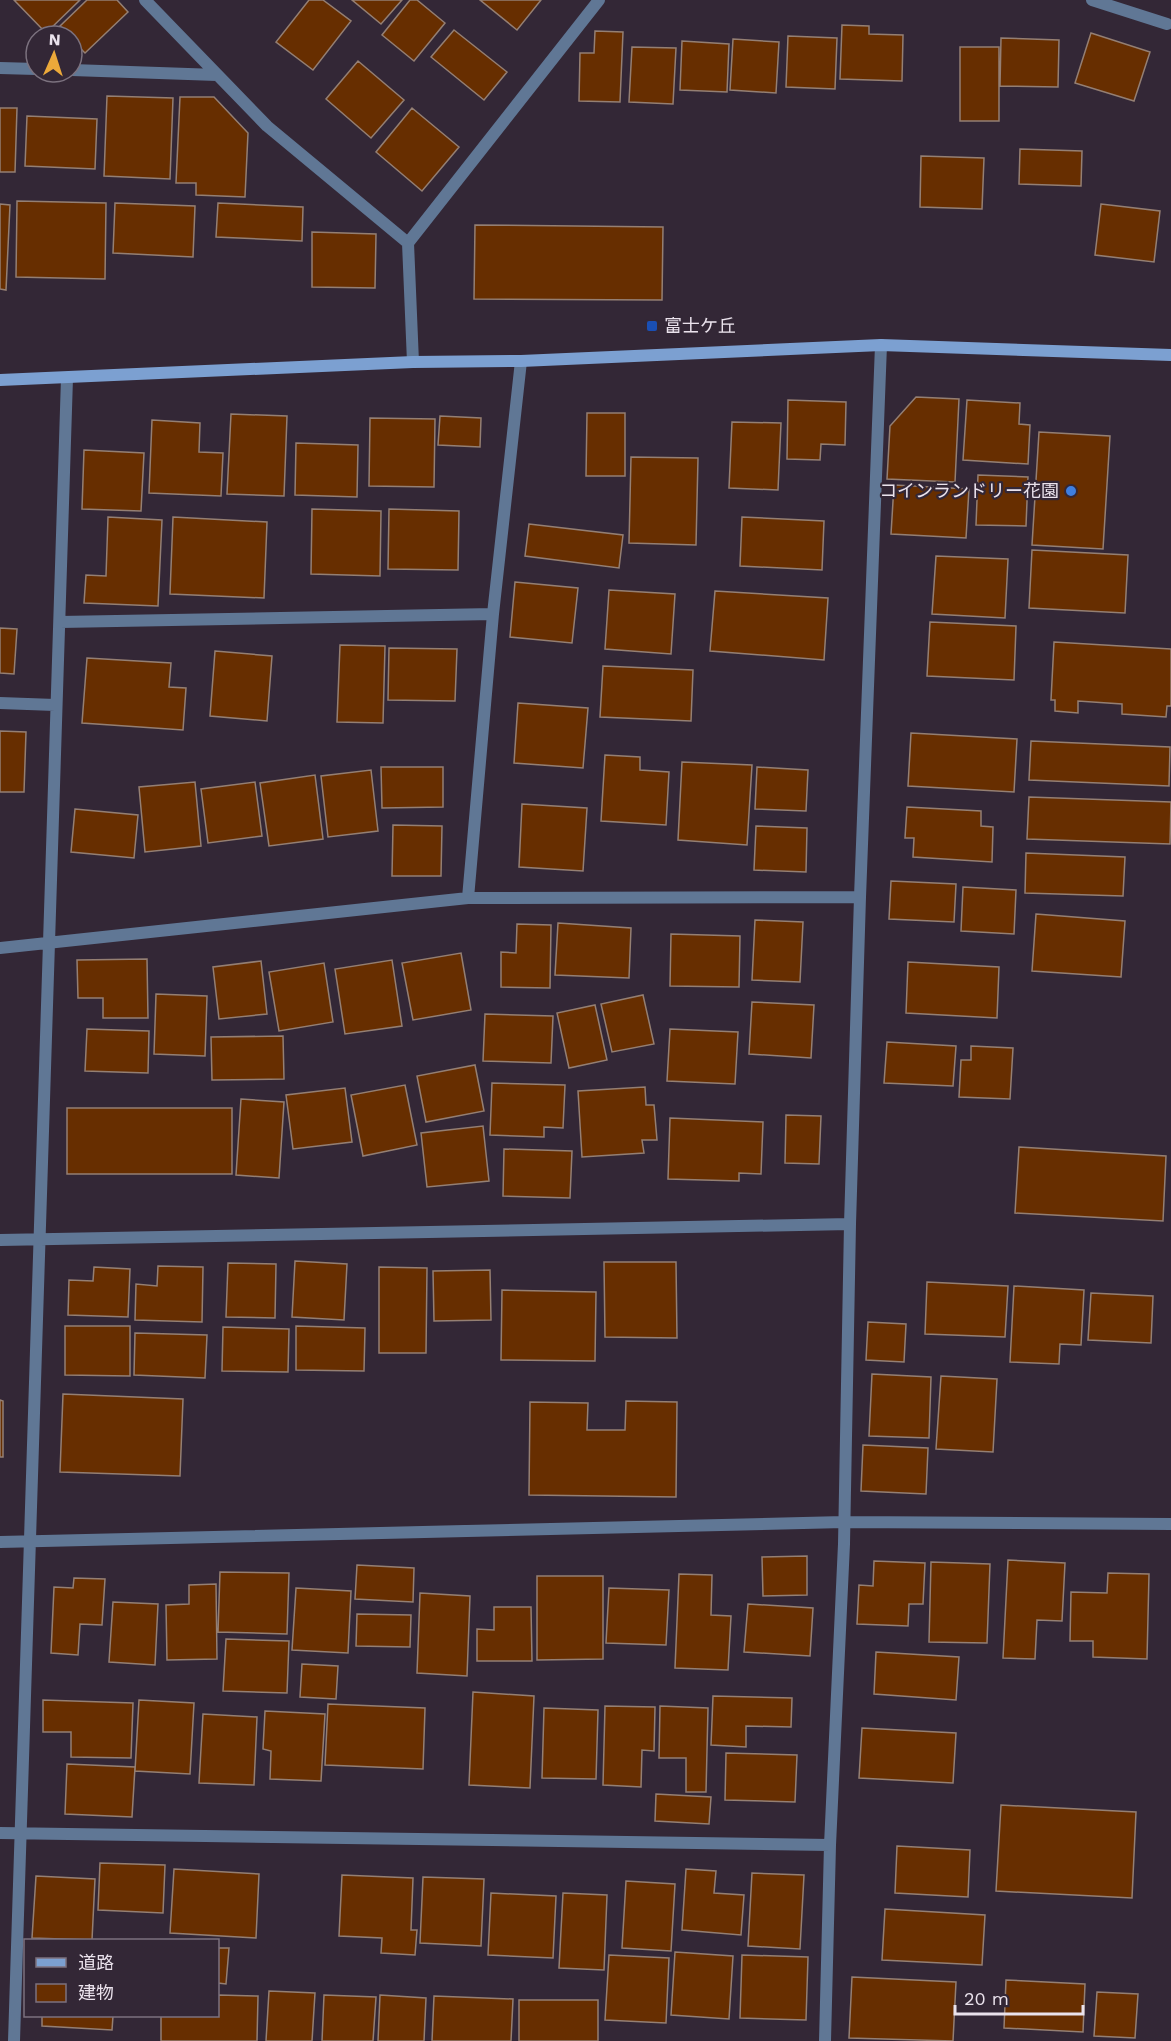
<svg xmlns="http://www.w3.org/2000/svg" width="1171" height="2041" font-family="'Work Sans','Noto Sans JP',sans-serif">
  <rect width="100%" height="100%" fill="#332736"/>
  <path fill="#672e00" stroke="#947f73" stroke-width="1.5" d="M14,0H80L46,33Z
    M87,0H117L128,12L85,53L72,40V36H69L59,27Z
    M309,0H323L351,21L313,70L276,42Z
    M352,0H402L381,24Z
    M410,0H417L445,23L414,61L382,35Z
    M480,0H541L517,30Z
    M842,25L869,26V34L903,35L902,81L840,79Z
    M454,30L507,72L484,100L431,57Z
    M595,31L623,32L620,102L579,101L580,53H594Z
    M1091,33L1150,52L1134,101L1075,83Z
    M788,36L837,38L835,89L786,87Z
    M1001,38L1059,40L1058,87L1000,86Z
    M733,39L779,42L776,93L730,90Z
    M682,41L729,44L727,92L680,90Z
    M632,47L676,48L673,104L629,102Z
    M960,47H999V121H960Z
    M358,61L404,100L371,138L326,99Z
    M107,96L173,98L170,179L104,176Z
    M180,97H214L248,133L245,197L196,195V183H176Z
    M0,108H17L15,172H0Z
    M412,108L459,147L422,191L376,152Z
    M27,116L97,119L95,169L25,166Z
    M1020,149L1082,151L1081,186L1019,184Z
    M921,156L984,158L982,209L920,207Z
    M17,201L106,203L105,279L16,277Z
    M115,203L195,206L193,257L113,253Z
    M218,203L303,207L302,241L216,237Z
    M0,204L10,205L6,290L0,289Z
    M1101,204L1160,211L1154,262L1095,255Z
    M475,225L663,227L662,300L474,299Z
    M312,232L376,234L375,288L312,287Z
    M916,397L959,399L955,482L887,479L890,426Z
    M788,400L846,402L845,445L821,444L820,460L787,459Z
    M967,400L1020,403L1019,424L1030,425L1028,464L963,460Z
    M587,413H625V476H586Z
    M231,414L287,416L284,496L227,494Z
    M440,416L481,418L480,447L438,445Z
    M370,418L435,419L434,487L369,486Z
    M152,420L200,423L199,452L223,453L221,496L149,493Z
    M732,422L781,423L778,490L729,488Z
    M1039,432L1110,436L1103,549L1032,545Z
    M296,443L358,445L357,497L295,495Z
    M84,450L144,453L141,511L82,509Z
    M631,457L698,458L696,545L629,543Z
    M978,475L1028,477L1026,526L976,525Z
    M894,485L969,489L966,538L891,534Z
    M312,509L381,511L380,576L311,574Z
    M389,509L459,511L458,570L388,569Z
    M108,517L162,520L158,606L84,603L86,575L106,576Z
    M173,517L267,522L264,598L170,594Z
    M742,517L824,521L822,570L740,566Z
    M529,524L623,535L619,568L525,556Z
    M1032,550L1128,555L1125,613L1029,608Z
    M936,556L1008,559L1005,618L932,614Z
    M515,582L578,588L572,643L510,637Z
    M609,590L675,594L671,654L605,649Z
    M715,591L828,598L824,660L710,651Z
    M930,622L1016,626L1014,680L927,676Z
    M0,628L17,629L14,674L0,673Z
    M1054,642L1171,649V706H1167L1166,717L1122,714V704L1078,701V713L1055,711V700H1051Z
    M340,645L385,646L383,723L337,722Z
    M389,648L457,649L455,701L388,700Z
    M215,651L272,656L267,721L210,716Z
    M87,658L171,663L169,687L186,688L183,730L82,723Z
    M603,666L693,670L691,721L600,717Z
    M518,703L588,708L583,768L514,763Z
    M0,731L26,732L24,792H0Z
    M911,733L1017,739L1014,792L908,786Z
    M1031,741L1170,747L1169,786L1029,780Z
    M605,755L640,757V770L669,772L666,825L601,821Z
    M682,762L752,765L747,845L678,840Z
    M381,767H443V807L382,808Z
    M757,767L808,770L806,811L755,809Z
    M371,770L378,831L328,837L321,776Z
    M315,775L323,839L269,846L260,783Z
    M195,782L201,846L145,852L139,787Z
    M255,782L262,836L208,843L201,789Z
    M1029,797L1171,802L1170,844L1027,839Z
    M522,804L587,808L583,871L519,867Z
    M907,807L981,811V826L993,827L992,862L913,857L914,838H905Z
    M75,809L138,815L134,858L71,852Z
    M393,825L442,826L441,876H392Z
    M756,826L807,828L806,872L754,870Z
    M1026,853L1125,857L1123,896L1025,893Z
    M891,881L956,884L954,922L889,919Z
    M963,887L1016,890L1014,934L961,931Z
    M1036,914L1125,921L1121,977L1032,971Z
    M755,920L803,922L800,982L752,980Z
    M558,923L631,928L629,978L555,975Z
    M517,924L551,925L550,988L501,987V952L516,953Z
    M671,934L740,936L739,987L670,986Z
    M461,953L471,1010L413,1020L402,963Z
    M147,959L148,1018H103V998H78L77,960Z
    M392,960L402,1026L345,1034L335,969Z
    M261,961L267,1014L219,1019L213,967Z
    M908,962L999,967L997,1018L906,1013Z
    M324,963L333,1022L279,1031L269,972Z
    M156,994L207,996L205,1056L154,1054Z
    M643,995L654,1044L612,1052L601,1004Z
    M752,1002L814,1005L811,1058L749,1054Z
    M595,1005L607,1060L569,1068L557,1013Z
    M485,1014L553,1016L551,1063L483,1061Z
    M87,1029L149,1031L148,1073L85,1071Z
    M670,1029L738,1032L735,1084L667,1081Z
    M283,1036L284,1079L212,1080L211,1037Z
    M887,1042L956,1046L953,1086L884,1083Z
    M971,1046L1013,1048L1010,1099L959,1097L961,1060H971Z
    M475,1065L484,1111L426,1122L417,1076Z
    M492,1083L565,1085L563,1128L544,1127V1137L490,1135Z
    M405,1085L417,1145L363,1156L351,1095Z
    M645,1087L646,1105H654L657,1140H642L644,1153L582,1157L578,1091Z
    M345,1088L352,1142L293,1149L286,1095Z
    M241,1099L284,1102L279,1178L236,1175Z
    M67,1108H232V1174H67Z
    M786,1115L821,1116L819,1164L785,1163Z
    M670,1118L763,1122L761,1174L739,1173V1181L668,1179Z
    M483,1126L489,1181L427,1187L421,1133Z
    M1019,1147L1166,1156L1163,1221L1015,1213Z
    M504,1149L572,1151L570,1198L503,1196Z
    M295,1261L347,1264L344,1320L292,1317Z
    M604,1262H676L677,1338L605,1337Z
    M228,1263L276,1264L275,1318L226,1317Z
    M158,1266L203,1267L202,1322L135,1320L136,1284L157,1286Z
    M94,1267L130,1269L128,1317L68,1315L69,1280L93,1281Z
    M379,1267L427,1268L426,1353H379Z
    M490,1270L491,1320L434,1321L433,1271Z
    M927,1282L1008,1286L1005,1337L925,1334Z
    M1014,1286L1084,1290L1081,1345L1060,1344L1059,1364L1010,1362Z
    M502,1290L596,1292L595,1361L501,1360Z
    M1091,1293L1153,1296L1151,1343L1088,1340Z
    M868,1322L906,1324L904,1362L866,1360Z
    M65,1326H130V1376L65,1375Z
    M296,1326L365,1328L364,1371L296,1370Z
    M223,1327L289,1329L288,1372L222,1371Z
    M135,1333L207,1335L205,1378L134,1375Z
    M872,1374L931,1377L929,1438L869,1436Z
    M941,1376L997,1379L993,1452L936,1449Z
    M63,1394L183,1399L180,1476L60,1472Z
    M0,1400L3,1401V1457H0Z
    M626,1401L677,1402L676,1497L529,1495L530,1402L588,1403L587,1430H625Z
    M863,1445L928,1448L926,1494L861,1491Z
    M807,1556V1595L763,1596L762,1557Z
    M1008,1560L1065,1563L1062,1621L1037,1620L1035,1659L1003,1658Z
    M874,1561L925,1563L923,1604H909L908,1626L857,1624L859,1585L873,1586Z
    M931,1562L990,1564L987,1643L929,1642Z
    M357,1565L414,1568L413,1602L355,1599Z
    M220,1572L289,1573L287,1634L218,1632Z
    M1108,1573L1149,1574L1147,1659L1093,1657V1641H1070L1071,1592L1107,1593Z
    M679,1574L712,1575L711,1615L731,1616L728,1670L675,1668Z
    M537,1576H603V1659L537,1660Z
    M74,1578L105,1579L102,1625L80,1624L78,1655L51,1653L54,1587L73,1588Z
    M216,1584L217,1659L167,1660L166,1605L189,1604V1585Z
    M296,1588L351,1591L348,1653L292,1650Z
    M609,1588L669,1590L666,1645L606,1643Z
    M420,1593L470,1596L467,1676L417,1673Z
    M113,1602L158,1604L155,1665L109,1662Z
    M748,1604L813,1608L810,1656L744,1652Z
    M494,1607H531L532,1661H477V1629L494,1630Z
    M357,1614L411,1615L410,1647L356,1646Z
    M226,1639L289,1641L287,1693L223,1691Z
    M876,1652L959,1657L956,1700L874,1694Z
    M302,1664L338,1666L336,1699L300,1697Z
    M473,1692L534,1696L530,1788L469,1785Z
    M713,1696L792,1698L791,1727L746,1726V1747L711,1745Z
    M43,1700L133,1703L131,1758L71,1757V1732H43Z
    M139,1700L194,1703L190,1774L135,1771Z
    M328,1704L425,1708L423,1769L325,1765Z
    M605,1706L655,1707L654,1751L642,1750L641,1787L603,1785Z
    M660,1706L708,1708L706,1792H686V1758H659Z
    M544,1708L598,1710L596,1779L542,1778Z
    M265,1711L325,1714L321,1781L270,1779L271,1751L263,1749Z
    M203,1714L257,1717L254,1785L199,1783Z
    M862,1728L956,1733L953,1783L859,1778Z
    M726,1753L797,1755L795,1802L725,1800Z
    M67,1764L135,1767L132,1817L65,1814Z
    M656,1794L711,1797L709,1824L655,1821Z
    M1001,1805L1136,1812L1132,1898L996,1891Z
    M897,1846L970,1850L968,1897L895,1893Z
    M100,1863L165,1865L163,1913L98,1910Z
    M174,1869L259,1874L256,1938L170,1933Z
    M686,1869L716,1871L714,1893L744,1895L741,1935L682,1930Z
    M752,1873L804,1875L800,1949L748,1946Z
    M342,1875L413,1878L411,1930H417L415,1955L381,1953L382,1938L339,1936Z
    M36,1876L95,1879L92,1940L32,1938Z
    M423,1877L484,1879L481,1946L420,1943Z
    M626,1881L675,1884L671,1951L622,1948Z
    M491,1893L556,1896L553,1958L488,1955Z
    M563,1893L607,1895L604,1970L559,1968Z
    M885,1909L985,1915L982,1965L882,1960Z
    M218,1948H229L226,1984L218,1983Z
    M675,1952L733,1956L729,2019L671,2015Z
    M609,1955L669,1958L666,2023L605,2020Z
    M742,1955L808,1957L806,2020L740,2018Z
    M852,1977L956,1982L953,2041L849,2038Z
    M1006,1980L1085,1984L1083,2032L1004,2028Z
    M269,1991L315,1993L312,2041H266Z
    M1097,1992L1138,1994L1135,2038L1094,2036Z
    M218,1995L258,1996L257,2041H161V2016H218Z
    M324,1995L376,1997L373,2041H322Z
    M380,1995L426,1998L424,2041H378Z
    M434,1996L513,1999L511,2041H432Z
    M519,2000H598V2041H519Z
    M42,2016H113L112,2030L42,2026Z"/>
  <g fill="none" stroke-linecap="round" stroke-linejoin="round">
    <path stroke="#607795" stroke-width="12" d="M145,0L267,126L408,243L413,362
      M1092,0L1167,24
      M0,68L36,69
      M72,70L217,75
      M408,243L599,0
      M60,622L493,614
      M0,703L55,705
      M468,898L493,614L521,361
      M0,948L468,898L860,897
      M0,1240L850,1224
      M0,1542L844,1522L1171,1524
      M0,1833L830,1845
      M14,2041C32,1487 49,932 67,378
      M825,2041L830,1845L844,1544L850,1224L860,897L881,345"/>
    <path stroke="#7ca0d1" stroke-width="12" d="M0,380L413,362L521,361L881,345L1171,355"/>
  </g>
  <rect fill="#1a4fb4" stroke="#332736" stroke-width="2" x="646" y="320" width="12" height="12" rx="3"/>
  <circle fill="#3f7fe0" stroke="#332736" stroke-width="2" cx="1071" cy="491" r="6"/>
  <g text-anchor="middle" stroke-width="4.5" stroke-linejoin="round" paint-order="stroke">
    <g font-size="18" fill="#eae2ec" stroke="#332736" text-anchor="start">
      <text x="664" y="332">富士ケ丘</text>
      <text x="1059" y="497" text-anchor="end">コインランドリー花園</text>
    </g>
  </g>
  <rect x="24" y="1939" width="195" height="78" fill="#332736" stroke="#7c727f" stroke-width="1.5"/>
  <rect x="36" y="1958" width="30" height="9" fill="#7ca0d1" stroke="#7c727f" stroke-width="1.5"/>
  <text x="78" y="1969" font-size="18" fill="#eae2ec">道路</text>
  <rect x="36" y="1984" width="30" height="18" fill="#672e00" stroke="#7c727f" stroke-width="1.5"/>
  <text x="78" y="1999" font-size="18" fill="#eae2ec">建物</text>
  <g transform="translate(54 54) rotate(3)"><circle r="28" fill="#332736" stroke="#7c727f" stroke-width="1.5"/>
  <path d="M0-4.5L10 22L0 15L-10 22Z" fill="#eca93a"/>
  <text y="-9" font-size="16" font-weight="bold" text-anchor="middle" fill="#eae2ec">N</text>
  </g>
  <path d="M955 2005v9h128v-9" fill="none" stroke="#eae2ec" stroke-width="3"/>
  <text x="964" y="2005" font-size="18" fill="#eae2ec" stroke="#332736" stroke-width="4.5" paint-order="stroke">20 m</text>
</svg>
